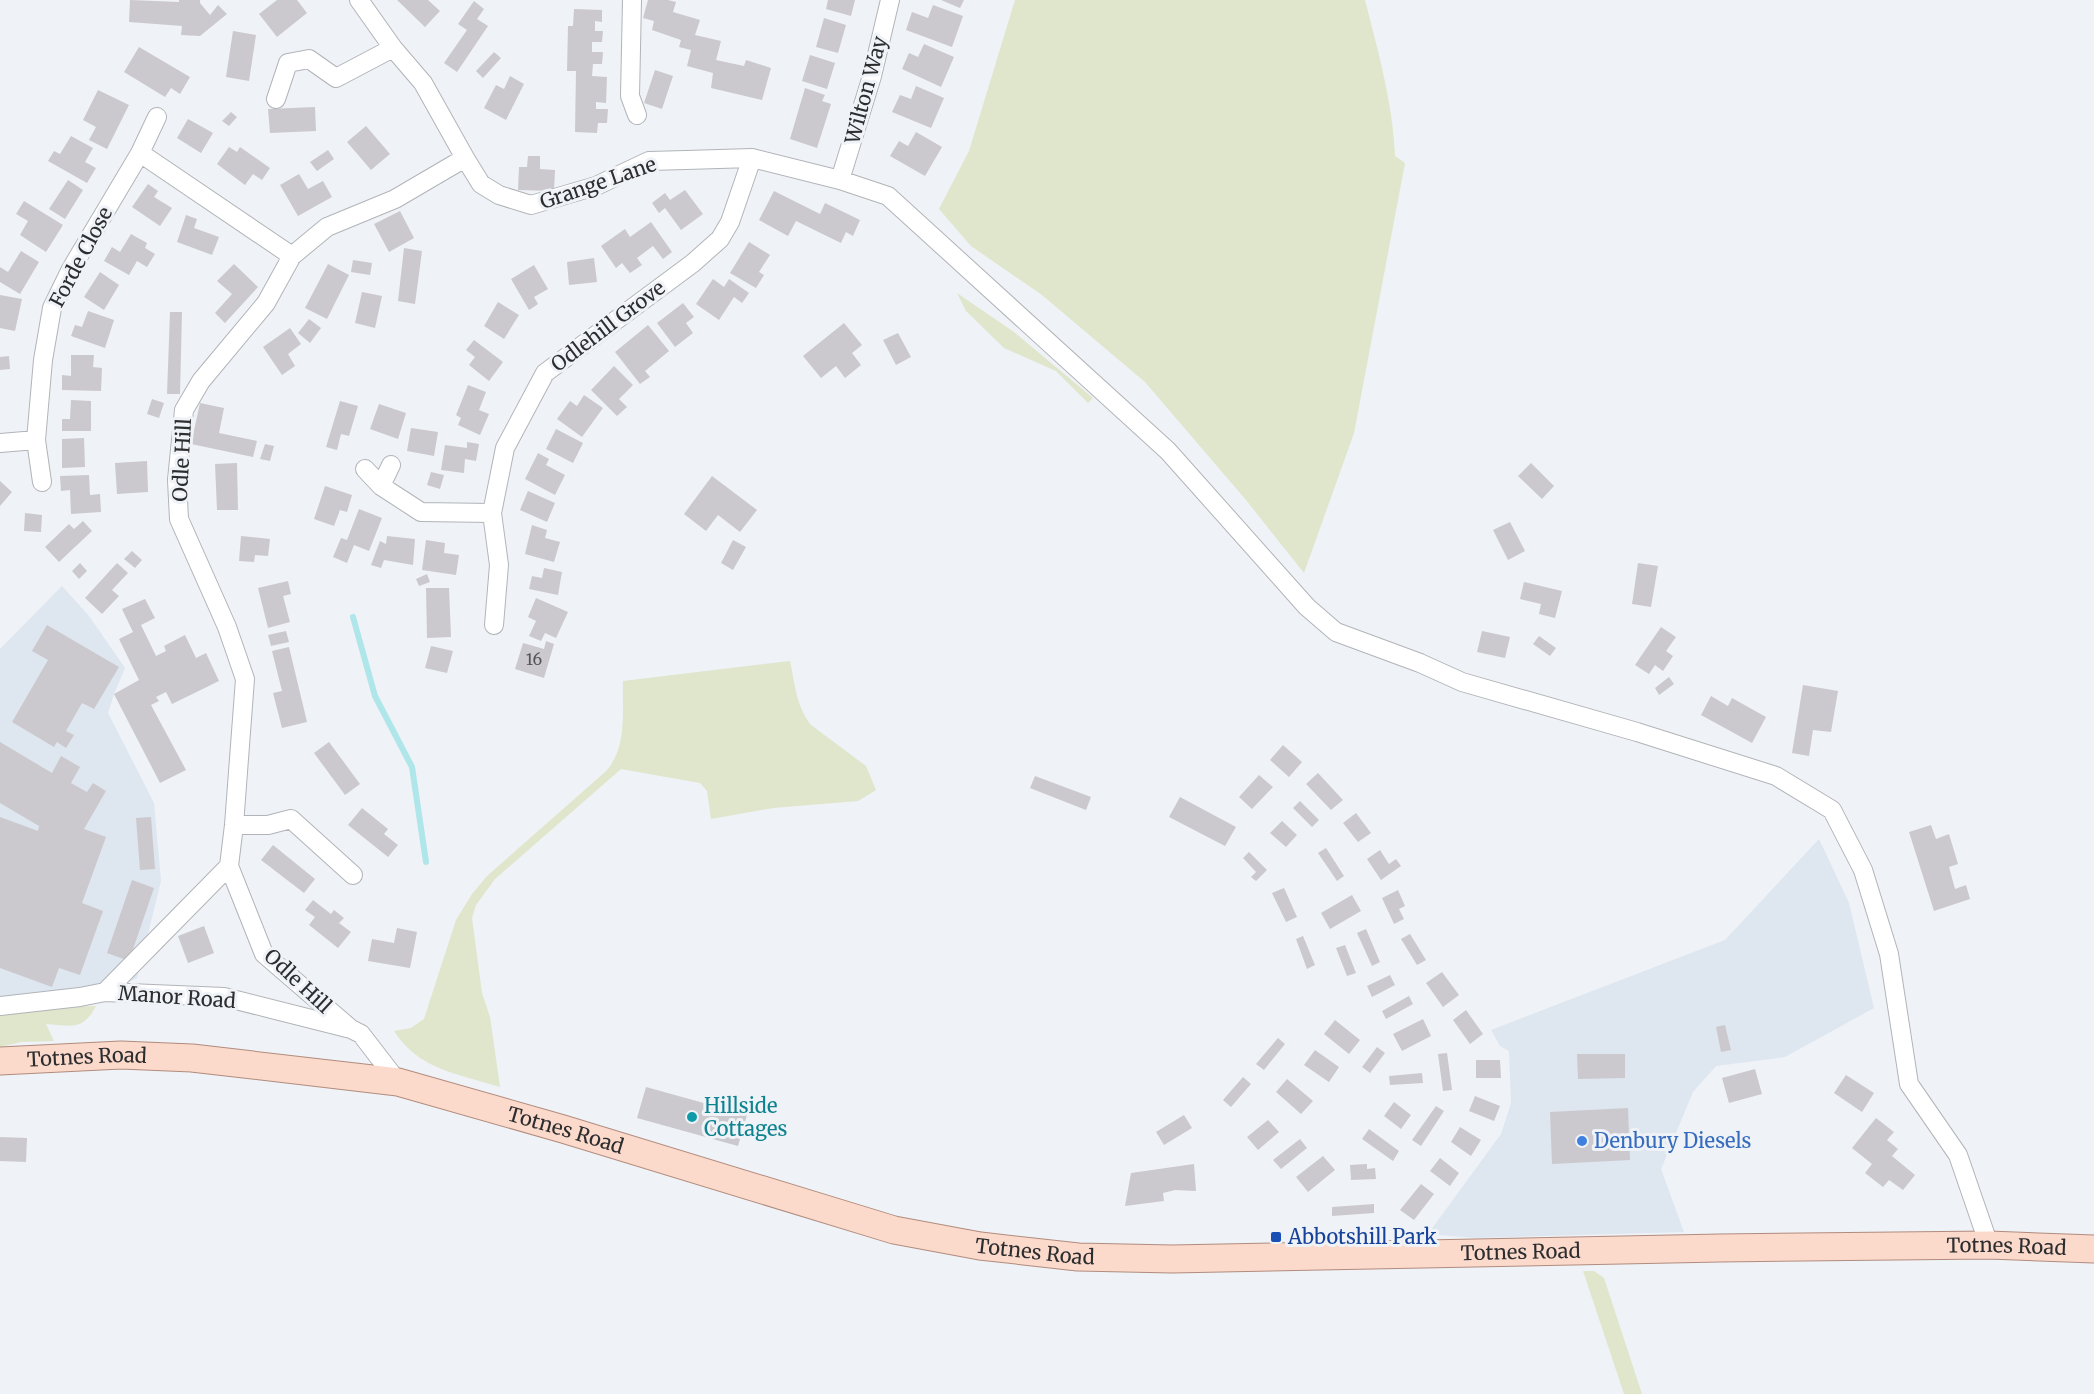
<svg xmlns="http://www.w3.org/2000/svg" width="2094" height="1394" font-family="Merriweather,serif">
  <rect width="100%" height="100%" fill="#eff2f6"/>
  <path fill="#dee6f0" d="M62,586L89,616L125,668L114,694L108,713L154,803L161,881L137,978L105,992L0,1006V649Z
    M1819,839L1849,903L1874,1008L1785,1057L1716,1066L1693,1092L1661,1169L1684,1232L1475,1238L1428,1234L1501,1134L1511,1103L1509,1051L1500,1046L1491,1030L1725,940Z"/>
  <path fill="#dfe6cb" d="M1015,0H1365C1378,51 1393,104 1395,156L1405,163L1354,433L1304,573L1246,500L1145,382L1042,295L971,246L939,209L969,151Z
    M957,293L1014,332L1093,398L1088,403L1056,371L1004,348L966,311Z
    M790,661C795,684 796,706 811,725L866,766L876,790L858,801L773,808L711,819L707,791L700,783L621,769L495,879L476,905L472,918L482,993L490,1017L500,1087C459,1074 419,1070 394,1031L411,1028L424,1019L456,920L472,894L487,876L605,772C628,749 622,710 623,681Z
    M96,1006C82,1032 71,1025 46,1024L54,1041L21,1042L0,1047V1016L57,1007Z
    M1583,1271H1594L1604,1278L1642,1394H1624Z"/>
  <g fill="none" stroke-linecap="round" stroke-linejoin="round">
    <path stroke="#aee6ea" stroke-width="6" d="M353,617L375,696L412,767L426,862"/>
  </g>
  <path fill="#cbc9cd" d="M130,0L179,2V0H200V3L210,15L218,5L227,14L200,36L181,35L182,26L129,22Z
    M277,0H297L307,13L277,37L259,14Z
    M397,0H428L440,11L425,27Z
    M648,0H668L676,2L673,12L700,20L695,35L721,41L716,60L744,66L746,60L771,68L762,100L711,88L713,73L687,66L691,50L679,47L681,40L652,30L654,21L643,18Z
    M828,0H855L851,16L826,9Z
    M941,0H964L960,8Z
    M474,1L484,9L477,19L488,26L457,72L444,63L467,30L458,24Z
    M933,5L963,16L952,47L906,30L912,12L928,18Z
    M574,9L602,10V22L595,21V31H603L602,42H592V52H603L602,64H593L592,76L607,77L606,103L596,102V109H608L607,123H598L597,133L575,132L576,71H567L568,26H573Z
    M824,18L846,25L838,53L816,47Z
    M233,31L256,35L249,81L226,77Z
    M924,44L954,57L941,87L902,69L909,53L918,57Z
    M139,47L190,77L180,94L171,88L165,97L124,72Z
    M494,52L501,58L483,78L476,71Z
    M810,55L835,63L827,89L802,81Z
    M655,70L673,76L662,109L644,103Z
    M510,76L524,84L506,120L484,108L496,85L504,89Z
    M916,86L944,98L931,128L892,112L900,95L911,99Z
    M805,88L825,95L822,101L831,104L817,148L790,139Z
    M98,90L129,105L107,149L89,140L96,127L83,120Z
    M315,107L316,131L270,133L268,109Z
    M231,112L237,117L229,126L222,121Z
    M188,119L213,133L201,153L177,138Z
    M366,126L390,154L371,170L347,142Z
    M916,132L942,147L925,176L890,156L899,141L908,146Z
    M71,136L93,148L85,162L96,168L87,183L48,161L54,151L60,154Z
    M229,147L237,152L240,147L270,168L262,180L253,174L245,185L217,164Z
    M328,150L334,159L317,171L310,162Z
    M528,156H540V169L555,170L554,191L518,190L519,167H527Z
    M299,174L308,189L323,181L332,197L298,216L280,185Z
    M68,180L83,190L65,219L49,209Z
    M148,184L158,191L154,197L172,208L160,226L132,207Z
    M685,190L703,214L681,230L665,208L659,213L652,203L665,193L670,200Z
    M774,191L820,214L825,203L860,220L853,236L846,232L841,243L796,221L788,236L759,220Z
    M24,201L63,225L46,252L20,235L28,221L16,214Z
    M400,211L414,238L389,252L374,224Z
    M186,215L197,219L194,228L219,237L212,255L177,242Z
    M651,222L672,252L663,259L653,246L637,258L642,265L630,273L622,263L616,268L601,246L625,229L630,237Z
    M131,234L147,243L145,248L155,254L147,267L137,261L129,275L104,261L112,247L120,252Z
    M749,242L770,255L759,272L764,275L756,288L730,273Z
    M404,248L422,251L415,304L398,301Z
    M21,251L39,262L20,294L0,282V267L8,272Z
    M594,258L597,282L569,285L567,262Z
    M353,260L372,263L370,275L351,272Z
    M234,264L258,287L225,323L215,313L232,294L217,281Z
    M328,264L349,275L327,319L305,308Z
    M534,265L548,289L534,297L538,304L529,310L511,279Z
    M100,272L119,285L104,310L84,297Z
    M713,279L724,287L729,279L749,293L742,303L734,297L719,320L696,304Z
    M362,292L382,296L375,328L355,323Z
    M0,295L22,299L15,331L0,328Z
    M498,302L519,315L504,339L484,326Z
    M683,303L694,317L686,323L693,333L675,347L657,323Z
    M88,311L114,320L105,348L71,336L75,325L82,327Z
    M170,312H182L180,394H167Z
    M309,319L321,328L310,343L298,333Z
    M844,323L862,345L852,353L861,365L845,378L836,366L821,378L803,356Z
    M648,325L669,351L645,371L650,377L640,384L615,352Z
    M290,328L301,344L288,354L295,366L282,375L263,347Z
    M898,333L911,357L896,365L883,340Z
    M474,340L503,362L489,381L469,365L475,357L466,350Z
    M71,355H94L93,367L102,368L101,391L62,390V375L71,376Z
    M9,356L10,369L0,370V357Z
    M614,366L633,385L619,399L627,407L617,416L591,390Z
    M468,385L486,392L479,410L489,414L480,435L458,425L461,418L456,415Z
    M584,395L603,408L582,437L557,419L570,401L577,406Z
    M152,399L164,403L159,418L147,414Z
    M71,400L91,401V431H62V419H70Z
    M340,401L358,406L349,436L341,434L337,450L326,447Z
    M200,403L224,408L219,433L257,441L253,457L191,444Z
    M379,404L406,413L398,439L370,429Z
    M411,428L438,432L434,456L407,451Z
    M556,429L583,443L573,463L546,449Z
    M84,438L85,467L62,468V439Z
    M467,442L479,444L476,461L465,459L464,473L441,470L445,445L467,448Z
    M265,444L274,446L270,461L260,459Z
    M538,453L549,459L546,465L565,475L555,495L525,479Z
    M147,461L148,492L117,494L115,463Z
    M237,463L238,510H217L215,464Z
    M1531,463L1554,486L1542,499L1518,476Z
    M431,472L444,475L440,489L427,485Z
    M89,475L90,495L100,494L101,512L71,514L70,490L61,491L60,476Z
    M712,476L757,510L740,532L718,515L706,531L684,514Z
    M0,481L12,492L0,506Z
    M325,486L352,495L347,512L340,510L334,526L314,519Z
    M528,491L555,503L547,522L520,510Z
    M359,509L382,518L369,551L354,545L347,563L333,557L341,538L347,540Z
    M25,513L42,515L41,532L24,531Z
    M83,521L92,531L59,562L45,547L69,524L74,529Z
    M1510,522L1525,551L1508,560L1493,530Z
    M532,525L547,530L545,538L560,542L554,562L525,554Z
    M241,536L270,539L268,556L255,555L254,562L239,561Z
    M387,536L415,539L413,565L384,560L381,568L371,565L380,541L386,544Z
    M426,540L445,543L444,553L459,555L456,575L422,570Z
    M733,540L746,547L733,570L721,563Z
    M132,551L142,560L135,568L124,559Z
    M80,563L87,571L79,579L72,571Z
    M117,563L128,573L112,590L119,596L102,614L85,598Z
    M1638,563L1658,566L1651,607L1632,604Z
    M544,568L562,572L558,595L529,589L532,576L542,578Z
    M427,574L430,582L419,586L416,579Z
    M288,581L291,594L283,596L290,622L268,628L258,588Z
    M1524,582L1562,591L1555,618L1539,614L1541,604L1520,599Z
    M426,588H449L451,637L427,638Z
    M536,598L568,612L556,638L545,633L541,641L529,636L536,621L528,617Z
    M145,599L155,618L141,625L156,656L166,651L164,646L185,635L196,658L206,653L219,681L172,704L166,692L156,697L159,701L151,705L186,770L160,783L114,694L139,680L119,639L133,632L122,609Z
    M47,625L119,667L94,709L82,703L66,731L74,735L66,748L57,742L54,747L12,722L48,660L32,651Z
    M1661,627L1676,637L1666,651L1673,656L1663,671L1655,665L1649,674L1635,665Z
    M286,631L289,642L271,646L268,635Z
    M1482,631L1510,637L1505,658L1477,652Z
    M1539,636L1556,648L1550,656L1533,644Z
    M546,641L554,644L544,678L515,669L523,643L544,649Z
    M431,646L453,651L447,673L425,668Z
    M289,647L307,722L282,728L273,693L282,691L272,651Z
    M1669,677L1674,684L1659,695L1655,688Z
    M1803,685L1838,691L1831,732L1813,730L1809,756L1792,753Z
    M1711,696L1728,706L1732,698L1766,717L1752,743L1701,715Z
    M0,742L52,773L61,756L80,767L71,783L87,792L93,783L106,791L84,829L106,837L82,903L103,911L80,975L59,968L52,987L0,968V817L38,831L39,826L0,803Z
    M329,742L360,784L345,795L314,753Z
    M1283,745L1302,762L1289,777L1270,760Z
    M1318,773L1343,800L1331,810L1306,784Z
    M1259,775L1273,787L1252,809L1239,797Z
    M1035,776L1091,797L1086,810L1030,788Z
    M1180,797L1236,827L1225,846L1169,817Z
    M1300,801L1319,820L1312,827L1293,808Z
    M362,808L388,829L384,834L398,845L388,857L348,825Z
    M1356,813L1371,833L1358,842L1343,823Z
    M151,817L155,869L140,870L136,818Z
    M1282,821L1297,835L1286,847L1270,833Z
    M1931,825L1936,839L1949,834L1958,864L1949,867L1955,889L1966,885L1970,899L1934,911L1909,832Z
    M273,845L315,879L304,893L261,860Z
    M1326,848L1344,876L1337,881L1318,853Z
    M1380,850L1389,864L1396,859L1401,866L1381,880L1367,859Z
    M1249,852L1267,870L1256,881L1251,877L1256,872L1243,858Z
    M132,880L154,888L129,961L107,953Z
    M1284,888L1297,917L1286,922L1272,893Z
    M1398,890L1405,906L1399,909L1404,919L1394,924L1382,898Z
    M1352,895L1361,911L1330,929L1321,913Z
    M313,900L331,914L334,910L344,918L339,923L351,932L338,948L309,925L315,917L305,910Z
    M204,926L214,953L188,963L178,936Z
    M397,928L417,932L410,968L368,961L372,939L394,943Z
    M1366,929L1380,962L1372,966L1357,933Z
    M1410,934L1426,960L1417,965L1401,939Z
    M1303,936L1315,965L1307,969L1296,939Z
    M1345,945L1356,973L1347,976L1336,948Z
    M1442,972L1459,995L1443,1007L1426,983Z
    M1390,975L1395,985L1372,997L1367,986Z
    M1409,996L1413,1004L1386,1019L1382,1011Z
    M1466,1010L1483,1034L1470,1044L1453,1020Z
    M1423,1019L1431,1036L1402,1051L1393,1034Z
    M1335,1020L1360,1040L1349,1054L1324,1034Z
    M1725,1025L1731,1050L1721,1052L1716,1027Z
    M1278,1038L1285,1044L1264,1070L1256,1064Z
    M1377,1047L1385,1053L1370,1073L1362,1067Z
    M1315,1050L1339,1067L1329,1082L1304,1065Z
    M1447,1053L1452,1090L1443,1091L1438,1054Z
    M1577,1054H1625V1078L1578,1079Z
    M1476,1060H1500L1501,1078H1476Z
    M1755,1069L1762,1094L1729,1103L1722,1078Z
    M1422,1073L1423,1083L1390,1085L1389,1076Z
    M1846,1075L1874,1093L1862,1112L1834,1093Z
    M1243,1077L1251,1084L1231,1107L1223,1100Z
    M1287,1079L1313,1101L1301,1114L1276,1092Z
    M646,1087L747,1115L738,1146L637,1118Z
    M1475,1096L1500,1106L1494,1121L1469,1111Z
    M1394,1102L1411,1115L1401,1129L1384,1116Z
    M1436,1106L1444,1111L1421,1146L1412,1140Z
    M1628,1108L1630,1160L1552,1164L1550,1112Z
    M1184,1115L1192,1128L1164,1145L1156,1132Z
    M1876,1118L1894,1132L1887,1140L1898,1149L1892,1156L1915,1175L1903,1190L1889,1180L1883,1187L1865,1173L1872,1164L1852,1148Z
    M1268,1120L1279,1132L1258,1150L1247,1137Z
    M1460,1127L1481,1140L1471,1156L1451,1142Z
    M1369,1129L1399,1151L1393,1161L1362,1139Z
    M0,1137L27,1138L26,1162L0,1161Z
    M1300,1139L1307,1148L1281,1169L1273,1160Z
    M1323,1156L1335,1170L1308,1192L1296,1177Z
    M1440,1158L1459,1173L1450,1186L1430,1171Z
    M1194,1164L1196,1191L1175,1190L1163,1193L1164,1201L1125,1206L1131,1173Z
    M1367,1164V1169L1375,1168L1376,1179L1351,1180L1350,1165Z
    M1421,1184L1434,1194L1414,1220L1400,1210Z
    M1374,1204V1213L1332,1216V1207Z"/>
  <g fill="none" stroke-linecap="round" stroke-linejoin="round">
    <defs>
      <path id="minor" d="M359,0L393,48L423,83L465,158L395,199L327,227L292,256L266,303L201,381L184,410L177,480L179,519L227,627L245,679L234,825L229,866L264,954L351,1029L361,1034L398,1082
        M632,0L630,96L637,115
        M276,99L288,63L309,59L336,78L393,48
        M140,153L292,256
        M465,158L481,184L499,195L531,205L596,186L649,161L686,160L752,158L840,180L888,196L1168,451L1307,607L1336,632L1420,663L1462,682L1637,732L1776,776L1832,810L1863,870L1889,954L1909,1084L1958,1155L1989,1245
        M840,180L872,76L890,0
        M0,443L36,440
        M365,469L381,486L421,512L492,513
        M42,482L36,440L43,360L52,308L71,269L140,153L157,117
        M381,486L391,465
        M494,625L499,565L492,513L505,448L545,373L693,263L720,239L730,222L752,158
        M234,825H268L291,819L353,875
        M105,992L229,866
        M0,1006L80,997L105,992L224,997L347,1028"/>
      <g id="primary">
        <path id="s1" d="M0,1061L121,1055L192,1058L398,1082L563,1129L894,1230L980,1246L1078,1257L1172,1259L1720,1248L1989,1245L2094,1249"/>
      </g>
    </defs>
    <use href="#minor" stroke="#b1b4b8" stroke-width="20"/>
    <use href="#primary" stroke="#b18c7e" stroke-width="29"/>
    <use href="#minor" stroke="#fff" stroke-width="18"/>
    <use href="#primary" stroke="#fbd9cb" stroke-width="27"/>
  </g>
  <circle fill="#0f9aa8" stroke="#eff2f6" stroke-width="2" cx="692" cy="1117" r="6"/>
  <circle fill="#3f7fe0" stroke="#eff2f6" stroke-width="2" cx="1582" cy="1141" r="6"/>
  <rect fill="#1a4fb4" stroke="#eff2f6" stroke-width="2" x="1270" y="1231" width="12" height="12" rx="3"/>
  <g text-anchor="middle" stroke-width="6" stroke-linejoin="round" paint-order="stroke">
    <g font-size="16" fill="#545456">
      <text x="534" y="665">16</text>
    </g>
    <g font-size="20" fill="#2c2d2f" stroke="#eff2f6">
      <text transform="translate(866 90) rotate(-75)" y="7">Wilton Way</text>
      <text transform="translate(598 183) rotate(-19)" y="7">Grange Lane</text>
      <text transform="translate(81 257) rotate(-62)" y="7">Forde Close</text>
      <text transform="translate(608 326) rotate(-37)" y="7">Odlehill Grove</text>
      <text transform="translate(182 460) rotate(-87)" y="7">Odle Hill</text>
      <text transform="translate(298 981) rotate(43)" y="7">Odle Hill</text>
      <text transform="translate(177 997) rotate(4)" y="7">Manor Road</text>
      <text dy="7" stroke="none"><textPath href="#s1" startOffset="87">Totnes Road</textPath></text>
      <text dy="7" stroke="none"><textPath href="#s1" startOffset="574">Totnes Road</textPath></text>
      <text dy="7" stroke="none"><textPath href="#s1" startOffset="2032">Totnes Road</textPath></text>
      <text dy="7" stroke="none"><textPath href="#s1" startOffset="1060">Totnes Road</textPath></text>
      <text dy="7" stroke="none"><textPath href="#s1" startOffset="1546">Totnes Road</textPath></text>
    </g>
    <g font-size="20" fill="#0d838f" stroke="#eff2f6" text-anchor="start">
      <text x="704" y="1113">Hillside<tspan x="704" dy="23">Cottages</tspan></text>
    </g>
    <g font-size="20" fill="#366cbe" stroke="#eff2f6" text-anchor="start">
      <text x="1594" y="1148">Denbury Diesels</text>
    </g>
    <g font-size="20" fill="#164399" stroke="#eff2f6" text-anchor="start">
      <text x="1288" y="1244">Abbotshill Park</text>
    </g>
  </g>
</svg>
